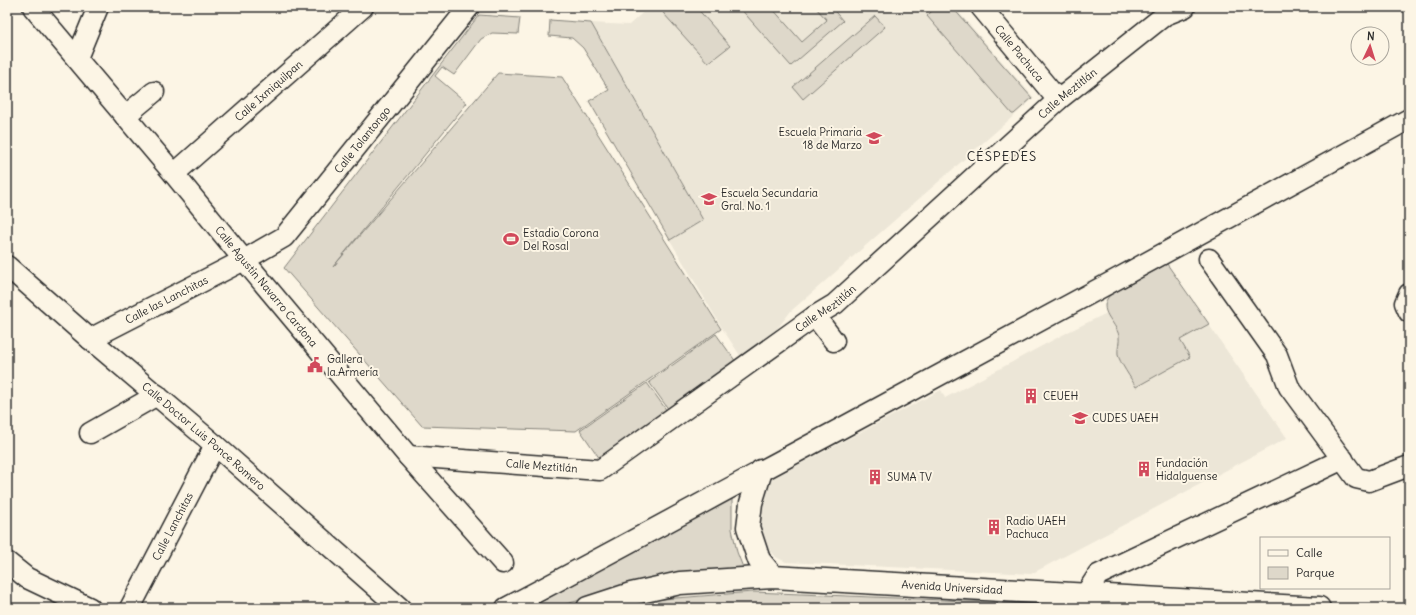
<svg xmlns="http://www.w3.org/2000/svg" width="1416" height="615" font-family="Delius,sans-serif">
  <rect width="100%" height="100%" fill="#fcf5e5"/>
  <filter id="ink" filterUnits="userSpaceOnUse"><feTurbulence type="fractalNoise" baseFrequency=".025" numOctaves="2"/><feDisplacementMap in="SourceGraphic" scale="8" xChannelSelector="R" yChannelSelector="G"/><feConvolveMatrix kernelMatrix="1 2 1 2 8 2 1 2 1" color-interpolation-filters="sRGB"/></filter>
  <g filter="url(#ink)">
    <path fill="#ece6d7" d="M649,7H954L1034,98L791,311L769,339L741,357L722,328L670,240L703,220L591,23L629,25Z
      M1167,264L1287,438L1031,574L786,562L776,557L768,548L762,538L758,526V514L768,481L941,390L945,398L1070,331L1107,313L1104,304L1106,300L1110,295Z"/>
    <path fill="#ded8ca" stroke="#84827a" d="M668,7H696L730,46L708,63L664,14L663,11Z
      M739,7H771L802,42L827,20L815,7H831L843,21L791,66Z
      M936,7L939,9L942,7H952L1032,98L1014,114H1012L927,16Z
      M479,15L520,18L518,34L492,33L481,39L454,75L442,67L435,76L467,103L333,267L498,73L562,77L721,329L576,431L422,426L284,268Z
      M875,16L885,27L803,99L793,87Z
      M550,20L591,23L703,220L670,240L589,101L609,90L583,48L572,38L549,36Z
      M1167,264L1209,324L1180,340L1190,357L1136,387C1132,380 1119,361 1118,355C1117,349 1120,342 1119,336C1116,321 1096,311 1110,295Z
      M716,334L736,362L669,410L649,382Z
      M647,383L667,411L600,459L580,430Z
      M732,498V529L737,552L744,570L598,595L552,608H530Z
      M753,592L1061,605L1058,608H647L650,600Z"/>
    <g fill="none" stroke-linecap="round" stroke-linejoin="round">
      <defs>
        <g id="street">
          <path id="s1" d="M33,7L174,174L244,260L408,456L503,563"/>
          <path id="s2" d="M981,7L1058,100"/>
          <path d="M77,58L98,7"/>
          <path d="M125,116L154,92"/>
          <path id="s3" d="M174,174L363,7"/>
          <path d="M1209,259L1277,355L1289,387L1356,478L1369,481L1409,466"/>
          <path id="s4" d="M7,266L90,339L215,445L400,608"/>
          <path d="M1409,294L1405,303L1409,312"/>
          <path d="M815,316L834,341"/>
          <path id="s5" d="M90,339L244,260L284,237L469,7"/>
          <path d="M90,433L157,395"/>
          <path id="s6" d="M408,456L600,470L815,316L835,304L1058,100L1165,15L1185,7"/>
          <path d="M7,562L27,578L90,608"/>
          <path d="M1085,595L1098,575L1343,459"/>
          <path id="s7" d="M130,608L215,445"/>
          <path d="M506,608C617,550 727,489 838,430C1029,327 1219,224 1409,119"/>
        </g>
        <g id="secondary">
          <path d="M761,471L751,503L748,527L759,560L773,577"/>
          <path id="s8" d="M588,608L631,594L680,583L773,577L1319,608"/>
        </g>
      </defs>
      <use href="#street" stroke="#2b2b2b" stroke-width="23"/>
      <use href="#secondary" stroke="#2b2b2b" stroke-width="25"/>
      <use href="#street" stroke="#fcf5e5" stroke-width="20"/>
      <use href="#secondary" stroke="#fcf5e5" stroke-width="22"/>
    </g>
  </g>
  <defs>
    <symbol id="school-bare" viewBox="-9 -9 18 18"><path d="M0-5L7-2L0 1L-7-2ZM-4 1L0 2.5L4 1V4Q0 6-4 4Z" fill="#d1495b" stroke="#fcf5e5" stroke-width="2.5" paint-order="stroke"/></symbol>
    <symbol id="stadium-bare" viewBox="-9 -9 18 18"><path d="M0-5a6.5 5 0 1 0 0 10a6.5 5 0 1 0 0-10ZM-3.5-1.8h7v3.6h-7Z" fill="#d1495b" stroke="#fcf5e5" stroke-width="2.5" paint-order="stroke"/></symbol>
    <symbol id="civic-bare" viewBox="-9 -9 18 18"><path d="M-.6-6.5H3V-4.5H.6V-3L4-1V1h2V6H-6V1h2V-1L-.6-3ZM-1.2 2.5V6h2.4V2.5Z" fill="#d1495b" stroke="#fcf5e5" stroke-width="2.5" paint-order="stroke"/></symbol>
    <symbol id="building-bare" viewBox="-9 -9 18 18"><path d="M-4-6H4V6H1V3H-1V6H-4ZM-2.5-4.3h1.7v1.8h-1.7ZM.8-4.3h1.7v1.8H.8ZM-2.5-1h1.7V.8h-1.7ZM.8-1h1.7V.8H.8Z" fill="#d1495b" stroke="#fcf5e5" stroke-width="2.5" paint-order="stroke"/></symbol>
    <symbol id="university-bare" viewBox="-9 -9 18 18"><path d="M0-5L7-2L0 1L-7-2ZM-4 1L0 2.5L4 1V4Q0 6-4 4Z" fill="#d1495b" stroke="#fcf5e5" stroke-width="2.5" paint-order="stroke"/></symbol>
  </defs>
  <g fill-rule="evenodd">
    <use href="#school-bare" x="863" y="127" width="22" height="22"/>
    <use href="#school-bare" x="698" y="188" width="22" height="22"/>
    <use href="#stadium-bare" x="500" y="228" width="22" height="22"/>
    <use href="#civic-bare" x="304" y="354" width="22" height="22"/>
    <use href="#building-bare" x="1020" y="385" width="22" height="22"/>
    <use href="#university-bare" x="1069" y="407" width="22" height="22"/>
    <use href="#building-bare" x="1133" y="458" width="22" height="22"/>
    <use href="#building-bare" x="864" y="466" width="22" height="22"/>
    <use href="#building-bare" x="983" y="516" width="22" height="22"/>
  </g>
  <g text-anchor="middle" stroke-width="4" stroke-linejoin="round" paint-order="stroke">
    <g font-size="11" fill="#2b2b2b" stroke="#fcf5e5">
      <text dy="4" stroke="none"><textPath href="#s2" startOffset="60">Calle Pachuca</textPath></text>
      <text dy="4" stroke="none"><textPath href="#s3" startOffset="126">Calle Ixmiquilpan</textPath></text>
      <text dy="4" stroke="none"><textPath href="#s6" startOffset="794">Calle Meztitlán</textPath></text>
      <text dy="4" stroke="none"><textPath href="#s5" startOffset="344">Calle Tolantongo</textPath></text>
      <text dy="4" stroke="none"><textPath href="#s1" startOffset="364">Calle Agustín Navarro Cardona</textPath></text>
      <text dy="4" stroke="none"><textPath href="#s5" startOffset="86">Calle las Lanchitas</textPath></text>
      <text dy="4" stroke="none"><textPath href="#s6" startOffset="470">Calle Meztitlán</textPath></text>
      <text dy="4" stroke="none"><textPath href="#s4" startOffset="260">Calle Doctor Luis Ponce Romero</textPath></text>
      <text dy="4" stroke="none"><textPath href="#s6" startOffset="134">Calle Meztitlán</textPath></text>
      <text dy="4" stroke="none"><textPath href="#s7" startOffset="92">Calle Lanchitas</textPath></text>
      <text dy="4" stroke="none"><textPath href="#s8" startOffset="368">Avenida Universidad</textPath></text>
    </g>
    <g font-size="11" fill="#2b2b2b" stroke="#fcf5e5" text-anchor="start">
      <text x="862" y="136" text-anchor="end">Escuela Primaria<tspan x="862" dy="13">18 de Marzo</tspan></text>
      <text x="721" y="197">Escuela Secundaria<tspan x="721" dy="13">Gral. No. 1</tspan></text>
      <text x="523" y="237">Estadio Corona<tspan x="523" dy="13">Del Rosal</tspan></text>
      <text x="327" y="363">Gallera<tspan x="327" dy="13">la.Armería</tspan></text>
      <text x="1043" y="400">CEUEH</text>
      <text x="1092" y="422">CUDES UAEH</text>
      <text x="1156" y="467">Fundación<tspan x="1156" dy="13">Hidalguense</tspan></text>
      <text x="887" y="481">SUMA TV</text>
      <text x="1006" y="525">Radio UAEH<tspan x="1006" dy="13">Pachuca</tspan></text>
    </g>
    <g font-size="13" letter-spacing="1" fill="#2b2b2b" stroke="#fcf5e5">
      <text x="1002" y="161">CÉSPEDES</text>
    </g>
  </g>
  <rect width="1416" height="615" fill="none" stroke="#fcf5e5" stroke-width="24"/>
  <rect x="12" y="12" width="1392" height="591" fill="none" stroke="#2b2b2b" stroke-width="1.5" filter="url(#ink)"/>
  <rect x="1260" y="537" width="130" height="52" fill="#fcf5e5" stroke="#a8a49b"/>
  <rect x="1268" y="550" width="20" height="6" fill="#fcf5e5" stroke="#a8a49b"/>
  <text x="1296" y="557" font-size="12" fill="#2b2b2b">Calle</text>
  <rect x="1268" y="567" width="20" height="12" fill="#ded8ca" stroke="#a8a49b"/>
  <text x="1296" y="577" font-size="12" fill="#2b2b2b">Parque</text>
  <g transform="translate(1370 46) rotate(4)"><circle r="19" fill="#fcf5e5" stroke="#a8a49b"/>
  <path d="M0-3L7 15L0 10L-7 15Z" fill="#d1495b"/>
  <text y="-6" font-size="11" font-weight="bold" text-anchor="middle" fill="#2b2b2b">N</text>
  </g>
</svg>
